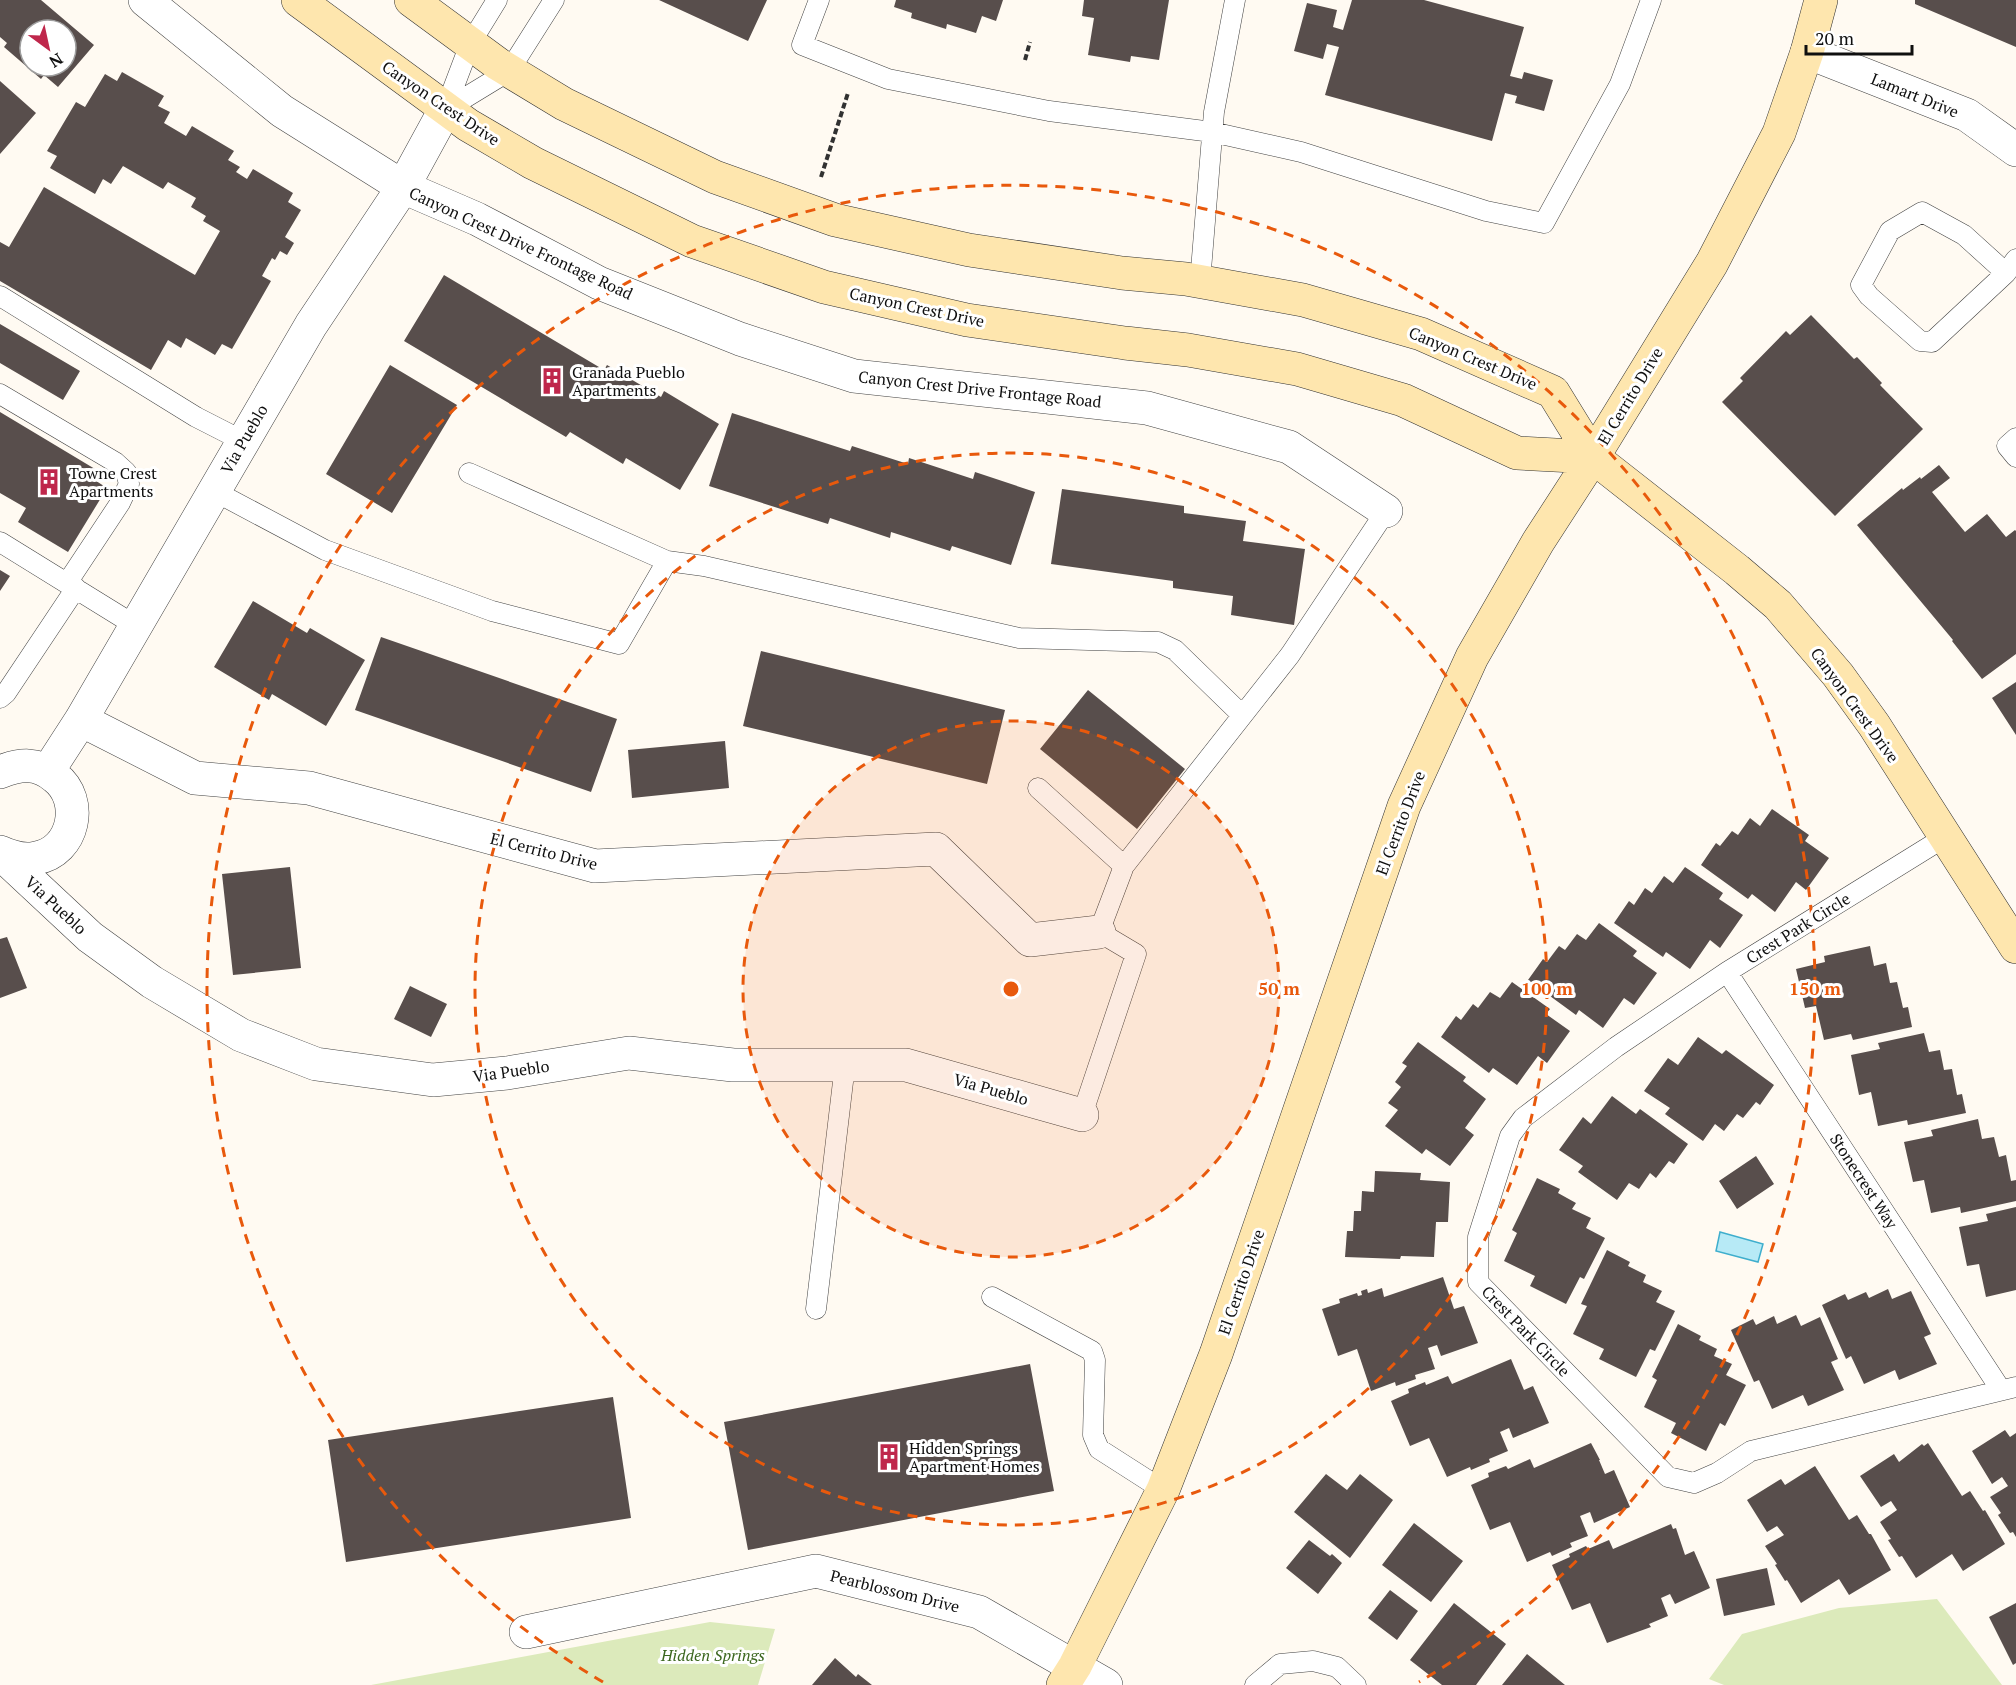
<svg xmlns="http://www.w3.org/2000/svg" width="2016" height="1685" font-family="'PT Serif',serif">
  <rect width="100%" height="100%" fill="#fffaf2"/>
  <path fill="#dceabb" d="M1937,1599L2002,1685H1724L1709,1679L1742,1634L1839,1608Z
    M710,1622L775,1629L758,1685H371Z"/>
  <path fill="#b7eaf6" stroke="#3eaecd" stroke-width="1.5" d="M1720,1232L1763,1244L1758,1262L1716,1251Z"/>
  <path fill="#584e4c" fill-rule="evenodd" d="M0,0H41L94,45L58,87L44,75L41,79L4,47L7,43L0,37ZM30,30H66V66H30Z
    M659,0H767L748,41Z
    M896,0H1003L996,21L982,16L976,33L947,24L946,29L911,18L912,13L894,7Z
    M1084,0H1169L1159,60L1131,56L1130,62L1088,55L1094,18L1082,16Z
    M1352,0H1424L1524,27L1510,76L1522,79L1524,72L1553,80L1544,111L1515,103L1517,96L1505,93L1492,141L1325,95L1339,47L1327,44L1323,59L1294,51L1307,3L1337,10L1333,27L1343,30Z
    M1915,0H2016V47L1915,4Z
    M122,72L164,96L158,106L170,112L164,123L186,136L192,126L234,151L228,160L240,167L236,172L247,179L253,169L293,193L288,202L301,210L285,237L294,243L287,255L280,251L275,260L272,258L262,276L271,281L232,349L222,344L215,355L186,338L181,348L168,340L151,370L0,281V242L9,247L44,187L195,275L220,231L203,221L206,216L191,207L196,198L168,182L163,189L123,166L111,184L103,179L95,194L50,168L57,156L47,151L76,102L85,107L105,74L117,81Z
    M0,81L36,113L0,154Z
    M444,275L604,370L607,365L661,397L664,391L719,424L680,490L626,458L623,464L570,432L566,437L404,341Z
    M1811,315L1854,359L1857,357L1882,383L1880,385L1923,429L1835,516L1722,402L1743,381L1740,378L1786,331L1790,335Z
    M0,324L80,371L63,400L0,363Z
    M390,365L457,405L392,513L326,474Z
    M0,412L95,469L90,477L107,488L68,552L18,522L26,508L0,493Z
    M732,413L850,451L852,446L908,464L909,458L973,479L975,472L1035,492L1011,565L952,546L950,551L891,532L890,538L830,518L828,524L709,486Z
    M1939,465L1950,478L1932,492L1965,532L1987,514L2006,537L2015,530L2016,531V654L1982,679L1952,641L1953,640L1857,525L1902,488L1903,490L1920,477L1921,479Z
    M1062,489L1184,506V513L1246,521L1243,541L1305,549L1294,625L1231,615L1233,596L1173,588V581L1051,564Z
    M0,570L10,576L0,591Z
    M253,601L307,633L310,628L365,660L326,726L272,694L269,700L214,667Z
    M381,637L617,719L591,792L355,710Z
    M761,651L1005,710L987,784L743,726Z
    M2016,682V735L1992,698Z
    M1088,690L1185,769L1137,829L1040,749Z
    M725,741L729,788L632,798L628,750Z
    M1772,809L1809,835L1805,841L1829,858L1806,890L1796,882L1775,912L1752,894L1748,899L1701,865L1716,843L1720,846L1732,831L1738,835L1750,818L1760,826Z
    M290,867L301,968L233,975L222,874Z
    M1685,867L1723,893L1719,899L1743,915L1720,948L1710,940L1690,969L1666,952L1663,957L1614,923L1629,901L1634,905L1645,888L1652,893L1664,876L1673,883Z
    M1599,923L1637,951L1633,956L1657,973L1634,1005L1624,998L1603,1028L1579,1010L1576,1015L1528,980L1543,959L1547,962L1559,946L1565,950L1577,934L1586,940Z
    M7,937L27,988L0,998V939Z
    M1870,946L1874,966L1886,963L1890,983L1897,982L1903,1008L1908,1007L1912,1027L1853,1040L1851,1034L1824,1040L1816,1006L1805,1008L1796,969L1825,962L1824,956Z
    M1512,982L1550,1009L1546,1014L1570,1031L1547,1063L1538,1056L1517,1085L1493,1068L1489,1073L1441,1037L1456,1016L1461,1020L1473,1004L1478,1008L1490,992L1500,998Z
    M410,986L447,1004L431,1037L394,1019Z
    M1924,1033L1929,1052L1940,1050L1944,1070L1952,1069L1957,1095L1962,1094L1966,1113L1908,1125L1907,1120L1878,1126L1871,1092L1859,1095L1851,1055L1880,1049L1878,1043Z
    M1698,1037L1722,1054L1726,1050L1774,1085L1760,1105L1756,1102L1743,1118L1737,1114L1724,1131L1715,1124L1703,1141L1665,1114L1670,1108L1644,1091L1668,1058L1678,1065Z
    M1418,1042L1466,1077L1463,1081L1486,1099L1465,1128L1474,1135L1450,1166L1426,1149L1422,1154L1385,1126L1398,1110L1388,1103L1401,1087L1395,1082L1407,1066L1402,1063Z
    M1612,1096L1636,1114L1640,1109L1688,1144L1674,1164L1669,1161L1656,1178L1650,1173L1639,1189L1629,1183L1617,1200L1578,1172L1583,1166L1559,1150L1583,1117L1591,1124Z
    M1978,1119L1982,1139L1994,1137L1999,1157L2006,1155L2011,1181L2016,1180V1201L1961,1213L1960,1207L1931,1213L1924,1180L1913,1182L1904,1142L1933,1136L1931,1130Z
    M1756,1156L1774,1184L1737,1209L1719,1181Z
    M1375,1171L1421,1173L1420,1180L1450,1182L1448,1222H1436L1434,1257L1401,1256L1400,1259L1345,1257L1347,1231H1353L1354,1211H1361L1362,1191L1374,1192Z
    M1537,1178L1560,1189L1558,1193L1576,1203L1572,1209L1591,1218L1586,1228L1605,1238L1584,1279L1580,1277L1566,1304L1530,1286L1535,1276L1504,1261L1517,1233L1512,1230Z
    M2016,1207V1290L1986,1297L1979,1264L1967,1266L1959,1227L1988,1221L1986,1214Z
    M1607,1250L1630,1262L1628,1266L1646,1275L1643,1282L1662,1291L1656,1302L1675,1311L1655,1351L1650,1349L1636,1377L1599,1359L1604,1349L1573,1334L1587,1306L1581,1304Z
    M1443,1277L1454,1309L1464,1306L1478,1343L1441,1356L1437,1345L1428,1348L1435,1369L1415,1375L1416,1379L1396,1386L1395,1382L1371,1391L1357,1349L1338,1356L1322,1309L1340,1303L1339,1299L1357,1293L1358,1296L1362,1295L1361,1291L1367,1289L1368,1293L1382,1288L1384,1297Z
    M1888,1289L1892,1299L1911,1291L1931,1334L1924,1337L1937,1364L1899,1380L1895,1370L1864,1384L1851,1356L1846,1359L1822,1305L1845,1294L1848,1300L1866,1292L1869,1298Z
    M1796,1315L1801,1326L1820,1317L1838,1359L1831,1362L1844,1390L1808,1406L1803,1395L1772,1409L1759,1380L1754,1382L1731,1330L1753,1319L1756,1325L1774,1316L1777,1324Z
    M1678,1324L1701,1336L1699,1340L1717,1349L1714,1356L1732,1364L1726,1375L1746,1385L1725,1426L1720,1423L1706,1451L1671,1433L1676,1423L1644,1407L1657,1380L1652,1377Z
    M1511,1359L1524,1390L1533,1386L1549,1423L1513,1438L1509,1428L1500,1432L1508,1451L1489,1459L1490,1462L1471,1470L1470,1467L1447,1477L1429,1438L1410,1446L1391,1401L1409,1393L1408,1389L1425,1382L1426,1385L1448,1376L1452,1384Z
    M1030,1364L1054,1491L748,1550L724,1422Z
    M613,1397L631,1518L346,1562L328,1440Z
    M2005,1430L2010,1437L2016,1433V1537L2013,1532L2010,1533L1998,1515L2001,1513L1990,1497L2008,1486L2002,1477L1992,1484L1972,1451Z
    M1591,1443L1600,1460H1599L1605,1474L1614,1470L1630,1507L1594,1523L1590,1512L1580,1516L1588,1536L1570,1543L1572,1547L1552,1556L1550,1552L1527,1562L1510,1522L1490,1530L1471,1485L1489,1477L1488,1473L1506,1466L1508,1469L1530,1459L1534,1468Z
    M1928,1443L1962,1496L1970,1491L1983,1511L1985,1510L2005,1544L1963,1571L1952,1554L1916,1578L1902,1556L1899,1557L1888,1540L1891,1539L1880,1522L1897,1510L1891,1501L1881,1507L1860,1476L1894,1454L1899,1462L1922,1444L1924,1446Z
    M1815,1466L1849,1520L1857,1515L1869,1534H1871L1891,1570L1849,1595L1839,1579L1801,1603L1787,1580L1785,1581L1775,1565L1777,1564L1765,1546L1784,1535L1777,1526L1767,1532L1747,1500L1781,1479L1785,1485Z
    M1326,1474L1347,1490L1360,1474L1393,1500L1350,1558L1294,1512Z
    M1414,1523L1463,1561L1431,1602L1382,1565Z
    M1671,1524L1673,1529L1676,1528L1685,1555L1694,1551L1710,1588L1675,1604L1670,1594L1661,1598L1668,1616L1649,1624L1651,1627L1607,1643L1590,1603L1572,1610L1552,1565L1570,1557L1569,1554L1586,1546L1588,1549L1609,1540L1613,1549Z
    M1309,1540L1330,1556L1332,1554L1342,1563L1318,1594L1286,1568Z
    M1767,1568L1775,1605L1724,1616L1716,1579Z
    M1390,1590L1418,1611L1397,1640L1368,1618Z
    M1454,1603L1506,1644L1476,1685H1442L1410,1660Z
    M2016,1603V1663L2013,1665L1989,1617Z
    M1527,1654L1565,1685H1502Z
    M835,1658L856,1677L858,1674L872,1685H812Z"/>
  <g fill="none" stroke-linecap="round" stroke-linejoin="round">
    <defs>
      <path id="lane" d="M819,0L802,45L888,79L1049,111L1212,132L1301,152L1486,211L1544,223L1620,84L1651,0
        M445,110L509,71L554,0
        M445,110L470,44L497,0
        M2006,273L1964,235L1922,212L1890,231L1861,285L1869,296L1920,341L1932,342L2006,273L2016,259
        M1200,282L1214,112L1235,0
        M0,296L196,417L243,441
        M0,394L115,462L126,472L129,484L120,503L67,583
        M2016,438L2007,446L2016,457
        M469,473L667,561
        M214,491L325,550L492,611L619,644L667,561L704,566L1019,638L1158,642L1175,650L1242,715
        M0,542L136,626
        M0,698L6,693L76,588
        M1038,788L1124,866
        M1945,837L1727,972L1616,1047L1523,1118L1510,1136L1478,1237V1282L1668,1477L1694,1483L1717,1473L1751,1451L2016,1387
        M1727,972L2001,1390
        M1082,1115L1136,954L1099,932L1124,866L1290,655L1386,511
        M992,1297L1092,1351L1095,1360L1093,1435L1099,1449L1163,1490
        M816,1309L845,1065
        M1255,1685L1280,1664L1313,1661L1337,1667L1356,1685"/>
      <path id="street" d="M145,0L282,111L376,170L403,187L477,219L599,283L740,339L854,376L1147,408L1289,447L1386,511
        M1807,52L1967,115L2016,150
        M81,720L195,778L309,788L595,866L936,849L1030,940L1099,932
        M48,771L81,720L311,325L403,187L445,110
        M0,772C20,764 37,762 55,777C85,800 74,852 36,858C23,861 11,857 0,852
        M0,853L90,937L152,982L241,1035L316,1064L433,1080L507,1073L629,1053L733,1065H906L1082,1115
        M526,1632L816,1571L979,1612L1106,1685"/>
      <path id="secondary" d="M298,0L468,125L533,163L692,241L824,287L967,320L1125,343L1188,350L1297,369L1403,400L1517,453L1593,457
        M411,0L498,64L564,104L715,177L835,220L969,250L1122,273L1186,279L1303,300L1421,334L1553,392L1593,457L1737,570L1778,605L1838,675L1874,725L2016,947
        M1063,1685L1075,1666L1163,1490L1216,1354L1404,806L1472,657L1538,542L1593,457L1712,263L1779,133L1807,52L1821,0"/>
    </defs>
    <use href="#lane" stroke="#424242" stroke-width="21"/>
    <use href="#street" stroke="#424242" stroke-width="34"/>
    <use href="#secondary" stroke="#313131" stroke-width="34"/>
    <path stroke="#313131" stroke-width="4" stroke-dasharray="6 3" stroke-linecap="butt" d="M1025,60L1030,42
      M821,177L848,93"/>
    <use href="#lane" stroke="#fff" stroke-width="20"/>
    <use href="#street" stroke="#fff" stroke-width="33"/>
    <use href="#secondary" stroke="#fee6ae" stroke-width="33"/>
  </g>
  <circle cx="1011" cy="989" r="268" fill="#e8590c" fill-opacity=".12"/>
  <g fill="none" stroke="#e8590c" stroke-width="3" stroke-dasharray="10 8">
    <circle cx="1011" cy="989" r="268"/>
    <circle cx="1011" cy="989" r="536"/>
    <path d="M603 1682A804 804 0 1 1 1419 1682"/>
  </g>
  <defs>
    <symbol id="building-bare" viewBox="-9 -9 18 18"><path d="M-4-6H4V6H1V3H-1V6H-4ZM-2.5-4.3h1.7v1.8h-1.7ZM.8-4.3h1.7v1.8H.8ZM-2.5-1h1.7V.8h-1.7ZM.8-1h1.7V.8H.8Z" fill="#bf274b" stroke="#fff" stroke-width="2.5" paint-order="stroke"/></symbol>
  </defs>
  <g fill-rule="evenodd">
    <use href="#building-bare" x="533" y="362" width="38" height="38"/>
    <use href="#building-bare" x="30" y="463" width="38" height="38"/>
    <use href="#building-bare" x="870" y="1438" width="38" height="38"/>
  </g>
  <g text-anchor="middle" stroke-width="6" stroke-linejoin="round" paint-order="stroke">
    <g font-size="16" fill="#0f0f0f" stroke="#fff">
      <text transform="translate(1915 95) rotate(22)" y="6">Lamart Drive</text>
      <text transform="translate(441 103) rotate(34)" y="6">Canyon Crest Drive</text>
      <text transform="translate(521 243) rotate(25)" y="6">Canyon Crest Drive Frontage Road</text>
      <text transform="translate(917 307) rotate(12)" y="6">Canyon Crest Drive</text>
      <text transform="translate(1473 358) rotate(23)" y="6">Canyon Crest Drive</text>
      <text transform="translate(980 389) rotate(6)" y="6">Canyon Crest Drive Frontage Road</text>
      <text transform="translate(1630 396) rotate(-59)" y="6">El Cerrito Drive</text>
      <text transform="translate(244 439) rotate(-60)" y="6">Via Pueblo</text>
      <text transform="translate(1855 705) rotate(54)" y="6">Canyon Crest Drive</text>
      <text transform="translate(1400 823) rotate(-69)" y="6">El Cerrito Drive</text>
      <text transform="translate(544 851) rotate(14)" y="6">El Cerrito Drive</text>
      <text transform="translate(56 905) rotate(43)" y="6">Via Pueblo</text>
      <text transform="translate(1798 928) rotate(-32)" y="6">Crest Park Circle</text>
      <text transform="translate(511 1071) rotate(-8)" y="6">Via Pueblo</text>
      <text transform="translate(991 1089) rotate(16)" y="6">Via Pueblo</text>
      <text transform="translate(1864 1181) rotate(57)" y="6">Stonecrest Way</text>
      <text transform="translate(1241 1282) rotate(-71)" y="6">El Cerrito Drive</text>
      <text transform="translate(1526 1331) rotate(46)" y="6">Crest Park Circle</text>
      <text transform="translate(895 1591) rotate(14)" y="6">Pearblossom Drive</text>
    </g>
    <g font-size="16" fill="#0f0f0f" stroke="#fff" text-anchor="start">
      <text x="572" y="378">Granada Pueblo<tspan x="572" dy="18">Apartments</tspan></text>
      <text x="69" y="479">Towne Crest<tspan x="69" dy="18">Apartments</tspan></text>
      <text x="909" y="1454">Hidden Springs<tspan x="909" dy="18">Apartment Homes</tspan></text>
    </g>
    <g font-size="16" font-style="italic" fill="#3c671f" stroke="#fff">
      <text x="713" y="1661">Hidden Springs</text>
    </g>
  </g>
  <circle cx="1011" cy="989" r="9" fill="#e8590c" stroke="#fff" stroke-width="3"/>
  <g font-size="18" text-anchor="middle" font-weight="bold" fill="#e8590c" stroke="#fff" stroke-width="6" stroke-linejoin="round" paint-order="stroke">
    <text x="1279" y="995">50 m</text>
    <text x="1547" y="995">100 m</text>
    <text x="1815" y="995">150 m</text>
  </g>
  <g transform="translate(48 48) rotate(147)"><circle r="28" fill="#ffffff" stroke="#9f9f9f" stroke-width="1.5"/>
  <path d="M0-4.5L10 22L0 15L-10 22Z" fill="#bf274b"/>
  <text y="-9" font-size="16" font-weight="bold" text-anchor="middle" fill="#0f0f0f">N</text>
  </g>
  <path d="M1806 45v9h106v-9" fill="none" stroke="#0f0f0f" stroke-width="3"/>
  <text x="1815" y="45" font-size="18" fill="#0f0f0f" stroke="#ffffff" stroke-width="4.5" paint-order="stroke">20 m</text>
</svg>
